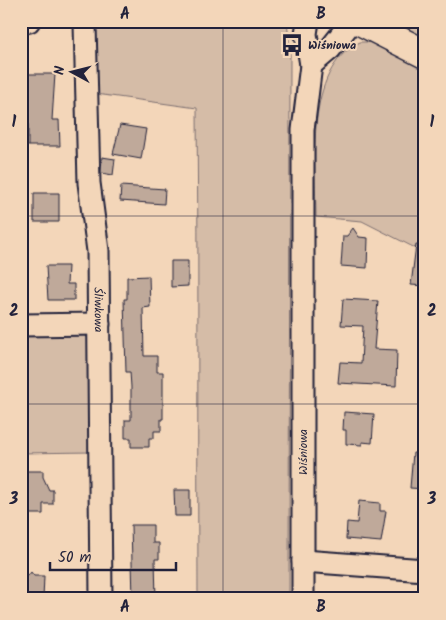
<svg xmlns="http://www.w3.org/2000/svg" width="446" height="620" font-family="Kalam,sans-serif">
  <rect width="100%" height="100%" fill="#f3d6b9"/>
  <filter id="ink" filterUnits="userSpaceOnUse"><feTurbulence type="fractalNoise" baseFrequency=".02" numOctaves="2"/><feDisplacementMap in="SourceGraphic" scale="10" xChannelSelector="R" yChannelSelector="G"/><feConvolveMatrix kernelMatrix="1 2 1 2 8 2 1 2 1" color-interpolation-filters="sRGB"/></filter>
  <g filter="url(#ink)">
    <path fill="#d5bca7" stroke="#7c6f71" d="M94,21H287L290,51L289,599H198C197,435 199,272 197,108L96,94Z
      M384,21L425,23V42Z
      M360,42H372L425,68V253L362,221L316,217C316,165 303,70 360,42Z
      M82,332L91,342V452L21,453V333Z"/>
    <path fill="#bfa99a" stroke="#22223b" d="M21,74H55L52,120H59L60,146H28V100H21Z
      M120,125L146,129L141,159L113,154Z
      M102,157L115,159L113,175L101,173Z
      M121,186L165,189L164,204L120,201Z
      M34,193H59V222H34Z
      M353,228L359,237L368,238L367,268L341,266L343,236H347Z
      M416,245L425,246V286L411,285Z
      M171,261H188V286L171,287Z
      M46,266H68L67,284H74V300H48Z
      M149,276L150,307L143,308L144,356H157V372H163V419H161V431H154V438H149V447H131V438H125V420H131V387L130,372H126L124,299H127V277Z
      M343,299L378,301L374,349L397,350L396,386L338,383L340,362L361,363L363,326L341,325Z
      M344,412L374,414L372,443L362,442V445L346,444V430H343Z
      M413,453H425V489L410,488Z
      M21,471H43V477L49,490H53V504H43V514H21Z
      M174,490H190V516H175Z
      M359,501L380,503V511H386L381,542L346,539L347,522L357,523Z
      M131,525H153V543H159V559H155L156,599H133Z
      M31,572L34,576H44L43,599H21L23,576H28Z"/>
    <g fill="none" stroke-linecap="round" stroke-linejoin="round">
      <defs>
        <g id="minor">
          <path id="s1" d="M83,21L85,24L89,183L98,251L101,599"/>
          <path d="M21,23L29,21"/>
          <path d="M311,65L330,49L352,21"/>
          <path d="M21,325L99,324"/>
          <path d="M303,561L425,570"/>
          <path d="M303,599V130L311,65L306,34L308,21"/>
        </g>
        <path id="major" d="M360,21L425,54"/>
      </defs>
      <use href="#minor" stroke="#22223b" stroke-width="25"/>
      <use href="#major" stroke="#22223b" stroke-width="31"/>
      <use href="#minor" stroke="#f3d6b9" stroke-width="21"/>
      <use href="#major" stroke="#f3d6b9" stroke-width="28"/>
    </g>
  </g>
  <path fill="none" stroke="#22223b" stroke-width="1" stroke-opacity="0.55" d="M223,21V599M21,216H425M21,404H425"/>
  <defs>
    <symbol id="bus-bare" viewBox="-9 -9 18 18"><path d="M-5-6H5V4H4V6H2V4H-2V6H-4V4H-5ZM-3.5-4V0h7V-4ZM-3.5 1.2v1.5H-2V1.2ZM2 1.2v1.5H3.5V1.2Z" fill="#22223b" stroke="#f3d6b9" stroke-width="2.5" paint-order="stroke"/></symbol>
  </defs>
  <g fill-rule="evenodd">
    <use href="#bus-bare" x="276" y="29" width="32" height="32"/>
  </g>
  <g text-anchor="middle" stroke-width="4" stroke-linejoin="round" paint-order="stroke">
    <g font-size="12" font-weight="bold" fill="#22223b" stroke="#f3d6b9" text-anchor="start">
      <text x="308" y="49">Wiśniowa</text>
    </g>
    <g font-size="12" fill="#22223b" stroke="#f3d6b9">
      <text dy="4" stroke="none"><textPath href="#s1" startOffset="290">Śliwkowa</textPath></text>
      <text transform="translate(303 452) rotate(-90)" y="4">Wiśniowa</text>
    </g>
  </g>
  <rect width="446" height="620" fill="none" stroke="#f3d6b9" stroke-width="55"/>
  <g transform="translate(72 72) rotate(277)" stroke="#f3d6b9" stroke-width="4" paint-order="stroke">
  <path d="M0-4L9 19L0 12L-9 19Z" fill="#22223b"/>
  <text y="-8" font-size="14" font-weight="bold" text-anchor="middle" fill="#22223b">N</text>
  </g>
  <path d="M50 562v8h126v-8" fill="none" stroke="#22223b" stroke-width="2.5"/>
  <text x="58" y="562" font-size="15" fill="#22223b" stroke="#f3d6b9" stroke-width="4" paint-order="stroke">50 m</text>
  <rect x="28" y="28" width="390" height="564" fill="none" stroke="#22223b" stroke-width="2"/>
  <g font-size="16" text-anchor="middle" font-weight="bold" fill="#22223b">
    <text x="125" y="19">A</text>
    <text x="321" y="19">B</text>
    <text x="14" y="127">1</text>
    <text x="432" y="127">1</text>
    <text x="14" y="316">2</text>
    <text x="432" y="316">2</text>
    <text x="14" y="504">3</text>
    <text x="432" y="504">3</text>
    <text x="125" y="612">A</text>
    <text x="321" y="612">B</text>
  </g>
</svg>
